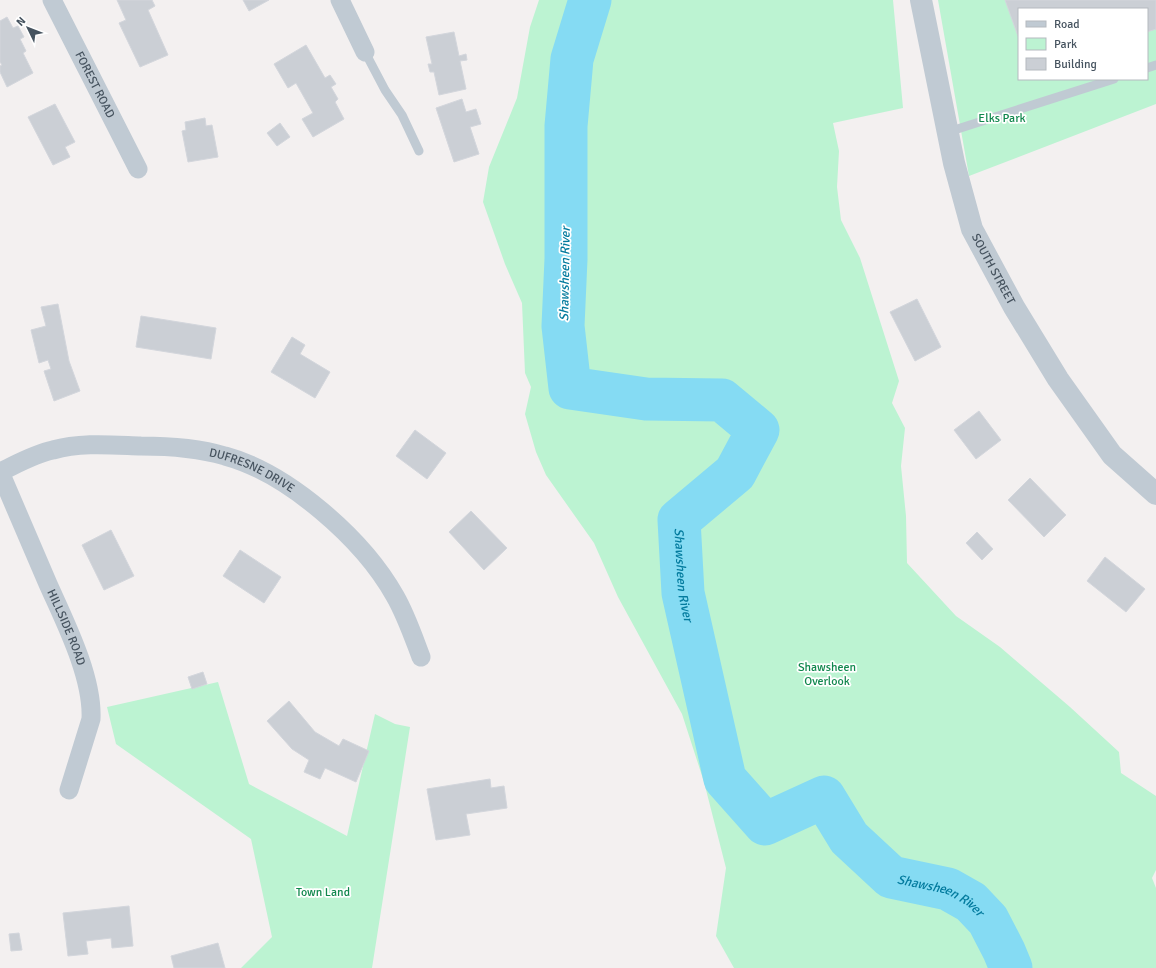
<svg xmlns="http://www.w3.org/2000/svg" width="1156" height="968" font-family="Signika,sans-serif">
  <rect width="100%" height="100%" fill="#f3f0f0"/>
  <path fill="#bcf3d2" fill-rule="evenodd" d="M539,0H893L903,108L833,123L839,151L837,187L841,220L860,258L899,381L892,403L905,428L901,466L906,516L907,563L956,616L1000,647L1070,707L1119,752L1121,773L1156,796V870L1152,878L1156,888V968H734L716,936L726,868L704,782L682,714L618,597L594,543L546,475L536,452L525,414L531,387L525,373L522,303L505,264L483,202L489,167L517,98L530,27Z
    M938,0H1156V104L969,176ZM1019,9H1147V79H1019Z
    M218,682L249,784L347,836L375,714L395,724L410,727L372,968H241L272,937L251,839L116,744L107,707Z"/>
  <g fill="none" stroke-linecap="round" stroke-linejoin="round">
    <path stroke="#85dbf3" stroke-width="43" id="s1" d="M590,0L572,59L566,126V259L563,326L570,388L646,399L722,400L758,430L735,473L679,520L683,593L725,779L765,824L824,797L849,838L891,877L948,889L971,902L988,920L1004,951L1011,968"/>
  </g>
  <path fill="#cbcfd5" stroke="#d3d6dc" d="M117,0H152L155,6L148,10L168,55L140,67L119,23L126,20Z
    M243,0H269L249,11Z
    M1005,0H1156V29L1147,32V9H1019V39Z
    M7,17L13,28L18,26L24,37L20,39L26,51L23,53L33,73L7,87L0,72V66L2,65L0,62V21Z
    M454,32L459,56L466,54L467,60L460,61L466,89L439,95L434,72H430L428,64H432L426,37Z
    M306,45L325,78L330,75L336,84L331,87L338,99L335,102L344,119L313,137L302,119L313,113L296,83L288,88L274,64Z
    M462,99L466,112L476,109L481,124L470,127L479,154L454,162L436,108Z
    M55,104L75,142L65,147L70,157L53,165L28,117Z
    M205,118L206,126L212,125L218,157L188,162L182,131L186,130L185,122Z
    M280,123L290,137L277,146L267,133Z
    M917,299L941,347L915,361L890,312Z
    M58,304L69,361L80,391L54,401L44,371L51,369L48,360L39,363L31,330L46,326L41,307Z
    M141,316L216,328L211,359L136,347Z
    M292,337L305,345L300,354L330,372L315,398L271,372Z
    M979,411L1001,440L976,459L954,430Z
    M415,430L446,453L427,479L396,456Z
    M1030,478L1066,515L1044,537L1008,500Z
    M471,511L507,548L484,570L449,532Z
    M111,530L134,576L104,590L82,545Z
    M977,532L993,549L982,560L966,543Z
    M240,550L281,577L264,603L223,576Z
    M1105,557L1145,589L1126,612L1087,581Z
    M203,672L207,684L192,689L188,677Z
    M289,701L315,732L339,746L343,739L369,751L356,782L325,768L320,779L304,772L309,760L292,749L267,721Z
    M490,779L491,788L504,786L507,808L466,814L470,835L436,840L427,789Z
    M129,906L133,946L112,948L111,938L86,941L88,954L68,956L63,913Z
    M19,933L22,950L11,951L9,934Z
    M218,943L225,968H174L171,956Z"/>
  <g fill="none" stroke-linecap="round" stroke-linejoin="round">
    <path stroke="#c0cad3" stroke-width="9" d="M365,52L385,90L402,115L419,151
      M1147,68L1156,65
      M948,132L1114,79"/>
    <g stroke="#c0cad3" stroke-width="19">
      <path id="s2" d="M52,0L138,169"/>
      <path d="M340,0L365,52"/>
      <path id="s3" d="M0,472C17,464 34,454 53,450C81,442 112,445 141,446C169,446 198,448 225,456C288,473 363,539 395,596C406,615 413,636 421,657"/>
      <path id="s4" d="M0,472C16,509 32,547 48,584C65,622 93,677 91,719L69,790"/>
    </g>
    <path stroke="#c0cad3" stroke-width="22" id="s5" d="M921,0L954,163L972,229L1014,307L1058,379L1112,455L1156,494"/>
  </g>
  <g text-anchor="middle" stroke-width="3.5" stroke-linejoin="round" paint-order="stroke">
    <g font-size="12" fill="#46535f" stroke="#fff">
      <text dy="4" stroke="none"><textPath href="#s2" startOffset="95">FOREST ROAD</textPath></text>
      <text dy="4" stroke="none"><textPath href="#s5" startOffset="280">SOUTH STREET</textPath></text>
      <text dy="4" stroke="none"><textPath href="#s3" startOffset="261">DUFRESNE DRIVE</textPath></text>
      <text dy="4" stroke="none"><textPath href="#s4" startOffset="169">HILLSIDE ROAD</textPath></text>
    </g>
    <g font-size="12" fill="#10874d" stroke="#fff">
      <text x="1002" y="122">Elks Park</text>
      <text x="827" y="671">Shawsheen<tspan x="827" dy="14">Overlook</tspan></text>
      <text x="323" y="896">Town Land</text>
    </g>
    <g font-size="13" font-style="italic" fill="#037b9e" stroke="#fff">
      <text transform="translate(564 274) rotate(-89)" y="5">Shawsheen River</text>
      <text dy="5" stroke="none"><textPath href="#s1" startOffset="768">Shawsheen River</textPath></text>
      <text dy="5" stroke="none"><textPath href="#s1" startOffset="1261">Shawsheen River</textPath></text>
    </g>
  </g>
  <rect x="1018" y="8" width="130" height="72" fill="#ffffff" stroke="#b5babf"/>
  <rect x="1026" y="21" width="20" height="6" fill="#c0cad3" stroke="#b5babf"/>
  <text x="1054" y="28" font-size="12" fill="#46535f">Road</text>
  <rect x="1026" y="38" width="20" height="12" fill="#bcf3d2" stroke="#b5babf"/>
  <text x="1054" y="48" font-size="12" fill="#46535f">Park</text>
  <rect x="1026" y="58" width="20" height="12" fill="#cbcfd5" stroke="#b5babf"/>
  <text x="1054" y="68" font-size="12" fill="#46535f">Building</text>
  <g transform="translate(28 28) rotate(313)" stroke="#ffffff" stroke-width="3" paint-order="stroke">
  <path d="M0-3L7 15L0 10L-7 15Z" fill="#46535f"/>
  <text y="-6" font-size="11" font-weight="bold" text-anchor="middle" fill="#46535f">N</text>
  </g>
</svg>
